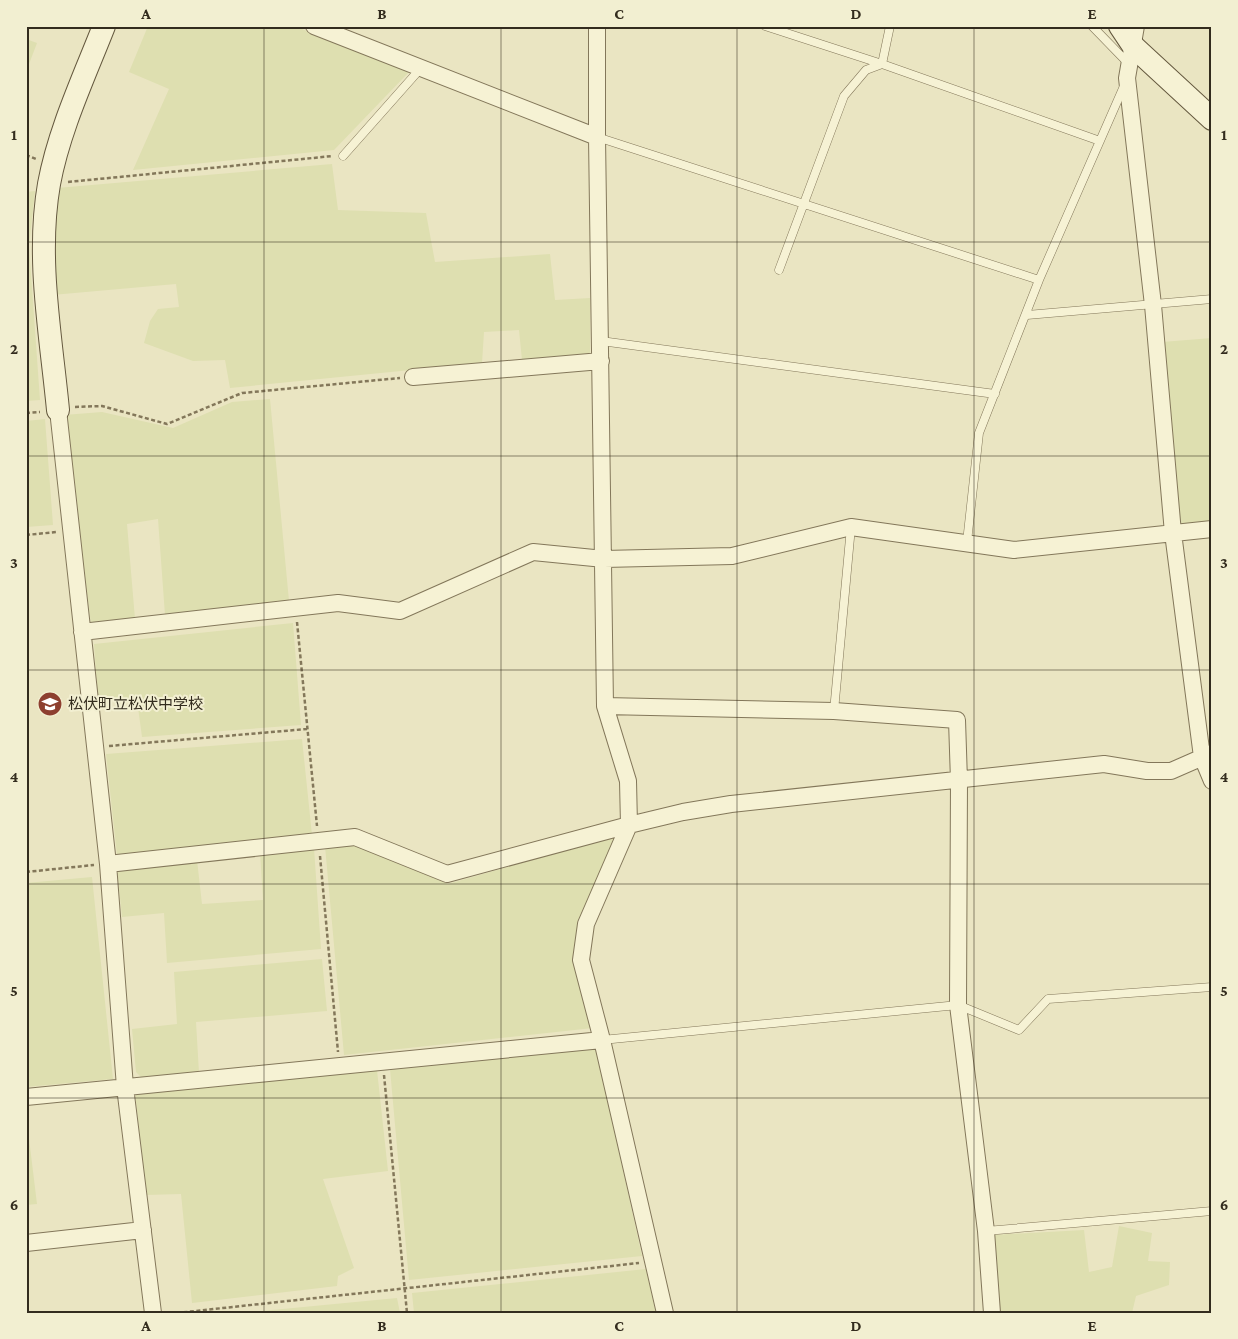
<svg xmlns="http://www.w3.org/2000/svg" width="1238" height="1339" font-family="'Crimson Pro','Noto Sans JP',serif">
  <rect width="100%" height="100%" fill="#eae5c2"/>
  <path fill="#dedfb0" d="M148,26H294L410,71L334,150L133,170L169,89L129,72Z
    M26,39L37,43L26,72Z
    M332,164L338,210L426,213L435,262L550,254L555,300L590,298V354L522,360L519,330L484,332L482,363L230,388L225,360L193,361L144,343L150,321L158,309L179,307L176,284L52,295L57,188Z
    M35,191L29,246L40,400L26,401V192Z
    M1212,338V522L1179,526L1162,342Z
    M270,399L289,601L165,615L158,519L127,524L135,619L91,624L64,415L102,412L173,428L232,402Z
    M45,419L53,525L26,527V421Z
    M293,623L301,725L142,737L137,700L98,701L94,644Z
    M302,739L312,835L117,855L106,754Z
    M618,835L581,921L593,1028L344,1055L325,846L357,845L448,884Z
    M314,848L321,949L167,963L164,913L122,917L117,868L197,860L202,904L263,900L260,852Z
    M92,877L113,1079L26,1087V883Z
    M322,959L327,1011L196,1022L199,1073L145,1081L136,1072L132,1029L177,1024L174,972Z
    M596,1048L642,1256L409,1280L390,1069Z
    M377,1070L388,1171L323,1179L354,1268L338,1276L337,1286L192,1303L181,1194L146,1195L135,1092Z
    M26,1114L37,1204L26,1205Z
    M1119,1226L1152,1233L1148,1261L1170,1262L1169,1285L1136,1296L1132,1313H997L992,1235L1084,1230L1089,1272L1112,1267Z
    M646,1269L656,1313H414L412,1293Z
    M397,1298L400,1313H241Z"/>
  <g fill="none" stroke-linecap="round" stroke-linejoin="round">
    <defs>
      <path id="lane" d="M765,26L882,64
        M890,26L882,64L1100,141
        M1092,26L1128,63
        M597,137L1039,280
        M343,156L421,68
        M779,270L844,96L866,70L882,64
        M1027,315L1212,299
        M601,341L995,394
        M967,542L979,433L1039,280L1124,86
        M834,711L851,527
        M602,1040L958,1005L1019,1030L1048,999L1212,987
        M986,1231L1212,1211"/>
      <path id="street" d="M314,26L597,137
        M597,26V137L605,706L628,781L629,825L586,924L581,960L602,1040L665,1313
        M1136,26L1127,78L1153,305L1173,533L1202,757L1212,781
        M413,377L601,361
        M58,410L108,864L125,1087L153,1313
        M82,632L338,603L400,611L533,552L604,559L732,556L851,527L1014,550L1212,529
        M605,706L834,711L957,720L959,781L958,1005L986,1231L992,1313
        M108,864L355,837L447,874L629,825L683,812L731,804L1104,764L1147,771H1171L1212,753
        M26,1097L602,1040
        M26,1243L143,1230"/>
      <path id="secondary" d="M1120,26L1134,47L1212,119
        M58,410C51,336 36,258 49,184C59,130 84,77 104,26"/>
    </defs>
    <use href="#lane" stroke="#83775a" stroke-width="9"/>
    <use href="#street" stroke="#83775a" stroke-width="18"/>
    <use href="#secondary" stroke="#64583e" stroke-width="24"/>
    <path stroke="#83775a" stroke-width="2.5" stroke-dasharray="4 2.5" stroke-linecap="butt" d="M26,155L36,159
      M68,182L333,156
      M75,407L102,406L167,424L242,393L400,378
      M26,413L40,412
      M26,535L57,532
      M297,622L317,826
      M109,746L307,729
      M320,856L338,1052
      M26,872L94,865
      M384,1075L407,1313
      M177,1313L639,1263"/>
    <use href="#lane" stroke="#f6f2d4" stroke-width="8"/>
    <use href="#street" stroke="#f6f2d4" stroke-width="16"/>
    <use href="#secondary" stroke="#f6f2d4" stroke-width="22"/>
  </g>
  <path fill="none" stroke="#332c1e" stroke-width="1" stroke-opacity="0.55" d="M264,26V1313M501,26V1313M737,26V1313M974,26V1313M26,242H1212M26,456H1212M26,670H1212M26,884H1212M26,1098H1212"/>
  <defs>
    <symbol id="school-disc" viewBox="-11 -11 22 22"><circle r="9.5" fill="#8d3f2f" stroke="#f2efd1"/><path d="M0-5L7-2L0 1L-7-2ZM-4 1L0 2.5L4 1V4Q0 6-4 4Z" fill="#fff"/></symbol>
  </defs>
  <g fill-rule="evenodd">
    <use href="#school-disc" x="36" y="690" width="28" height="28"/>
  </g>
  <g text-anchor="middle" stroke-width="4" stroke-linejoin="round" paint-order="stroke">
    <g font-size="15" fill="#332c1e" stroke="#f2efd1" text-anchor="start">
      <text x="68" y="709">松伏町立松伏中学校</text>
    </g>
  </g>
  <rect width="1238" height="1339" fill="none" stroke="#f2efd1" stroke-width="55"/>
  <rect x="28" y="28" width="1182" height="1284" fill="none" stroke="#332c1e" stroke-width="2"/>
  <g font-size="16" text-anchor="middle" font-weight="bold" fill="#332c1e">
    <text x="146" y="19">A</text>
    <text x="382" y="19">B</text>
    <text x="619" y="19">C</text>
    <text x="856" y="19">D</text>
    <text x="1092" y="19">E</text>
    <text x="14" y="140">1</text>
    <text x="1224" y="140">1</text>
    <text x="14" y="354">2</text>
    <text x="1224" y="354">2</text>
    <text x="14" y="568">3</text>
    <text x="1224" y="568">3</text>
    <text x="14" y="782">4</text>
    <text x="1224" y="782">4</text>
    <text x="14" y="996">5</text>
    <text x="1224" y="996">5</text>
    <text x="14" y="1210">6</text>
    <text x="1224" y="1210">6</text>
    <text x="146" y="1331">A</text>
    <text x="382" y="1331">B</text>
    <text x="619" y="1331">C</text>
    <text x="856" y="1331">D</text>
    <text x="1092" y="1331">E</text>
  </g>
</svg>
